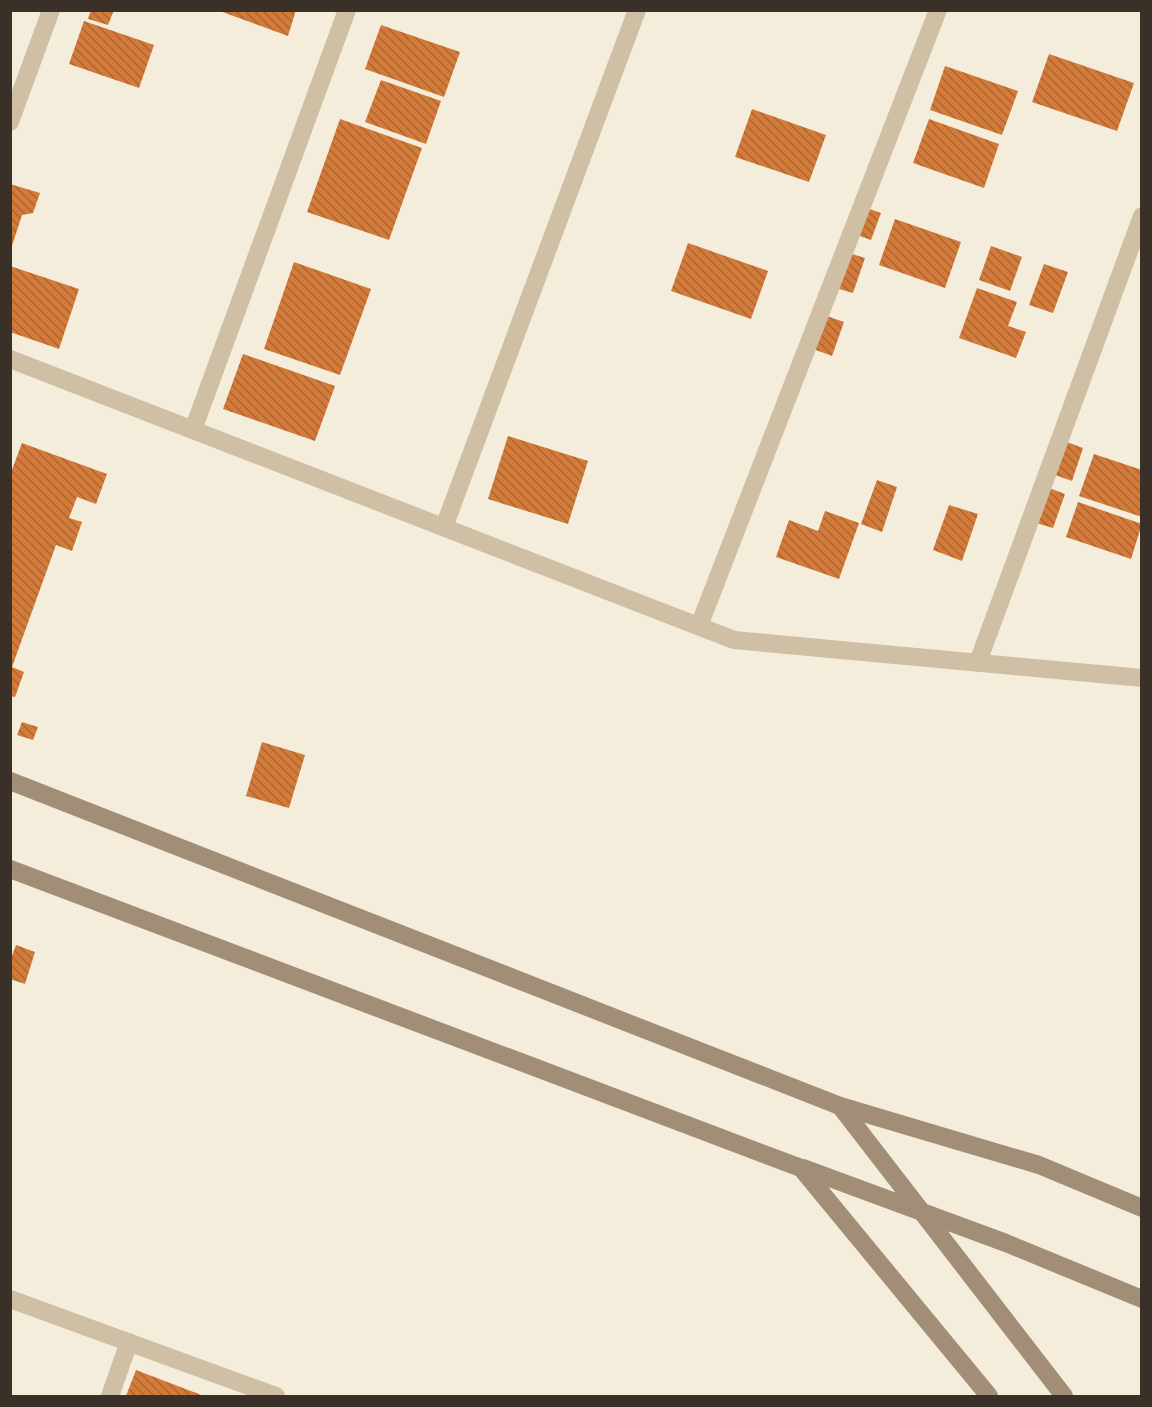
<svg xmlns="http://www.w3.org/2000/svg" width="1152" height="1407" font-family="'Titillium Web',sans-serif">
  <defs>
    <pattern id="building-back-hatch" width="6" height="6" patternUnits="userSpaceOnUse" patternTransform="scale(1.5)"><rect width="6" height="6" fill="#d37b3a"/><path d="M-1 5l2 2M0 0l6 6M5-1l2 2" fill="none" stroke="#ac6531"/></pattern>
  </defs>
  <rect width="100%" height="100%" fill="#f5eddb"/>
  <path fill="url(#building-back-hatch)" d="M91,10H114L108,25L88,19Z
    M217,10H296L288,36Z
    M84,21L154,45L139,88L69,64Z
    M381,25L460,52L444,97L365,69Z
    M1049,54L1134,83L1117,131L1032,102Z
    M945,66L1018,91L1002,135L930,110Z
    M381,80L441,101L426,144L365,122Z
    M752,109L826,135L809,182L735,157Z
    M340,119L422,148L389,240L307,212Z
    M929,119L999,144L984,188L913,163Z
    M10,184L40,193L33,213L22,215L11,249Z
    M867,208L881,213L871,240L857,235Z
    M895,219L961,242L945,288L879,265Z
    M688,243L768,271L751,319L671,291Z
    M991,246L1022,257L1010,291L979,280Z
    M849,253L865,258L853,293L836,288Z
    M294,262L371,289L340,375L264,349Z
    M1044,264L1068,272L1053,313L1029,305Z
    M10,266L79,289L59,349L10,332Z
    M977,288L1017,302L1008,326L1026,332L1016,358L959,338Z
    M824,315L844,322L832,356L813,349Z
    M243,354L335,386L315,441L223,409Z
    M508,436L588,461L568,524L488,499Z
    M1067,442L1083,448L1072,481L1055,475Z
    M22,443L107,474L96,504L77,497L69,518L82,522L72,551L56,545L12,667L24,672L15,697L10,696V475Z
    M1094,454L1142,470V517L1079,496Z
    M877,480L897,487L882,532L861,524Z
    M1049,488L1065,494L1053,528L1036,523Z
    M1078,502L1142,524L1131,559L1066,537Z
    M949,505L978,514L962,561L933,550Z
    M825,511L859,523L839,579L776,557L789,520L818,531Z
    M22,722L38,727L33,740L17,735Z
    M262,742L305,755L289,808L246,796Z
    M16,945L35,952L25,984L10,979V961Z
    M136,1370L204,1396H126Z"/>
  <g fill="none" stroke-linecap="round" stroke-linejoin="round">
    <path stroke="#cebfa5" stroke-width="18" d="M10,122L51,10
      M10,359L734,640L1142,678
      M193,430L347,10
      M444,527L637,10
      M699,626L938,10
      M978,662L1142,216
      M10,1299L276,1396
      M110,1396L129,1342"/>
    <path stroke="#a28e76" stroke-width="18" d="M10,781L840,1106L1064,1396
      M10,869L801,1168L989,1396
      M840,1106L1039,1165L1142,1208
      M803,1168L1006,1243L1142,1299"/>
  </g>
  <rect width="1152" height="1407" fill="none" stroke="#393027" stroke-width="24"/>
</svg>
